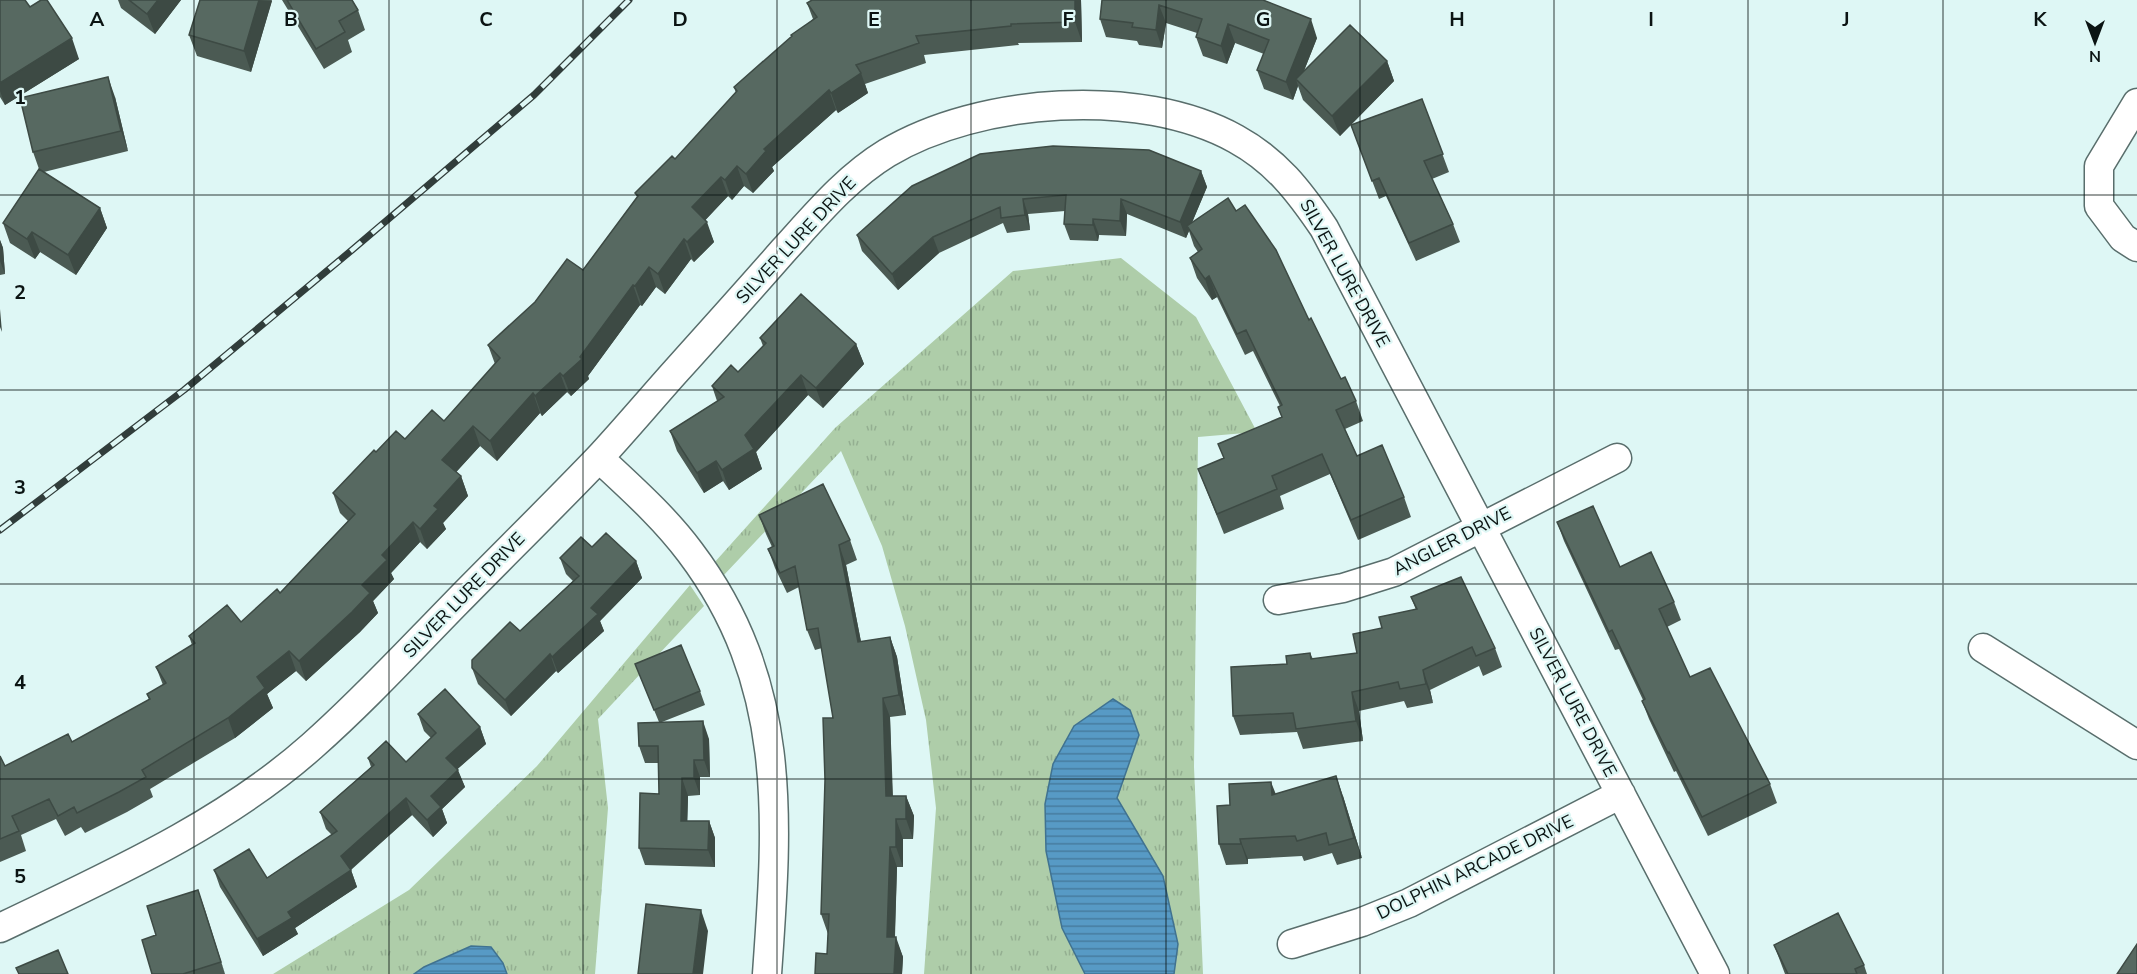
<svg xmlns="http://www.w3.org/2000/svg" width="2137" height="974" font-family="'Nunito Sans',sans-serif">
  <defs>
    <pattern id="grass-tufts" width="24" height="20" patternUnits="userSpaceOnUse" patternTransform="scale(1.5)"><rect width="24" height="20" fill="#aecda9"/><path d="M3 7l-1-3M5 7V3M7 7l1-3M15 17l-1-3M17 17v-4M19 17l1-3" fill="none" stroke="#94af91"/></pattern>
    <pattern id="water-rules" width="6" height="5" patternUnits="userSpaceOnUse" patternTransform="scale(1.5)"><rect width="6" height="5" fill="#579ac5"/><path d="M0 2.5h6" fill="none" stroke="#467c9f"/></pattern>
  </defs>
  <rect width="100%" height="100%" fill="#def7f5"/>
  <path fill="url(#grass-tufts)" d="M1121,258L1196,317L1257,432L1198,437L1194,767L1203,974H924L936,808L926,720L905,626L882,546L841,451L723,576L714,563L835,428L1013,271Z
    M690,585L704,606L598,719L608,808L595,974H273L409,890L537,766Z"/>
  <path fill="url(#water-rules)" stroke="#407290" stroke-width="1.5" d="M1113,699L1130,710L1139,735L1117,798L1163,876L1178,944L1174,974H1085L1062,928L1046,851L1045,804L1053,764L1074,726Z
    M471,946L491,947L503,963L507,974H414L424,967Z"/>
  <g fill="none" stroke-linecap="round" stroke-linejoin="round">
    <defs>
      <path id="minor" d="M2137,103L2099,166V206L2123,238L2137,247
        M599,458C631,488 664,517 690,552C789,683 778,820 767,974
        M1278,600L1343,588L1394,572L1617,458
        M1983,648L2137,745
        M0,928C108,876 222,826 312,746C363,701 409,651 456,603C503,555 551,508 598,459C625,430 650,400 676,371C712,331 748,291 783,251C815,216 846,178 887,153C979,98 1140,86 1236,139C1276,161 1299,191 1324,228L1715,974
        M1292,944L1362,922L1409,903L1621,794"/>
    </defs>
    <use href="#minor" stroke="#596e6c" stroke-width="31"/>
    <use href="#minor" stroke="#fff" stroke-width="28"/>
    <defs>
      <path id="rail" d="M0,530L184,390L352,250L534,95L629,0"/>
    </defs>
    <use href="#rail" stroke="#313d3b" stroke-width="7"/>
    <use href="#rail" stroke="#def7f5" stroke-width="4.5" stroke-dasharray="14" stroke-linecap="butt"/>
  </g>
  <path fill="#4b5a53" d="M0,0L30,7L79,59L5,105L0,97Z
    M118,0H181L155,34L121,8Z
    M200,0H272L251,72L197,56L189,35Z
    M282,0H352L358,10L365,30L348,40L352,52L324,69Z
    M1081,0L1082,42L1018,43L1019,45L924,55L926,63L865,84L868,93L838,113L836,110L772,167L774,171L753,193L744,186L732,200L728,196L705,220L714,242L694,262L691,259L665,294L656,287L642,306L640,305L588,376L589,379L571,396L567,392L542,416L540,413L497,461L480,446L456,472L461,476L468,496L443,523L446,529L427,549L420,542L391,573L394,579L373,601L378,613L360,632L306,681L296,671L267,694L273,708L235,738L150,789L153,797L127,812L85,833L81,827L65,836L56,819L21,835L26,851L0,862V756L5,766L72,742L149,700L147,694L163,685L156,667L192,645L189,636L241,622L280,593L348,521L340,513L333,493L376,452L405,439L444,421L495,364L488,345L583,270L637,197L635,193L675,159L736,93L734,87L813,19L807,3Z
    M1102,0H1263L1317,38L1304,71L1387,61L1394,81L1340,136L1303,100L1298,86L1293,100L1264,89L1257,70L1264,54L1235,43L1227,64L1203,56L1196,37L1197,33L1166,23L1162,48L1139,45L1137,41L1106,37L1100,19Z
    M115,97L128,151L44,172L100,208L107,228L76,275L40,252L35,259L10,243L3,223L39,169L33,152Z
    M1422,99L1449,172L1432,179L1453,224L1460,242L1416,261L1386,196L1379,199L1351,125Z
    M980,154L1201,171L1207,187L1192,222L1309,320L1341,379L1356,401L1363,421L1345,429L1357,456L1404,497L1411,517L1358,540L1330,474L1280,496L1284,509L1224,534L1198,469L1224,458L1218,444L1282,418L1278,407L1280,406L1253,351L1245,355L1217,297L1212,300L1197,278L1190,258L1198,252L1194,246L1189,231L1186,238L1127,214L1126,236L1099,235L1098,241L1070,240L1064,224L1065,211L1028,214L1030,230L1007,233L1003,223L939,253L898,290L862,251L857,235Z
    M0,240L3,248L5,274L0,275Z
    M760,338L856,344L864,364L823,408L808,395L756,452L762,469L729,490L723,481L704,493L677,451L670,431L717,401L712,386L738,372L763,346Z
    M759,515L850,540L857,560L846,565L861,642L890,637L897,657L906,715L890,717L893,796H906L914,816L913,839H903V867H897L895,937L903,957L902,974H815L827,954L828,934L821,914L833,718L822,648L815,650L807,630L799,587L787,593L775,568L768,549L772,547L766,534Z
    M1557,522L1620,567L1674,602L1681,620L1667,627L1690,677L1770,784L1777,803L1708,836L1676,771L1674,772L1649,719L1642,701L1643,700L1619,649L1615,650L1564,541Z
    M592,547L636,561L642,578L600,621L604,631L558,673L556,671L511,716L478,684L472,668L520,631L573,581L566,574L560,558Z
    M1411,597L1495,648L1502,667L1483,676L1479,666L1430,690L1433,703L1407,708L1404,701L1359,711L1363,741L1303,749L1297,732L1240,735L1233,716L1310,653L1313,659L1357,653L1382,628L1416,610Z
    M635,664L700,691L705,705L662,722L709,739L710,777H700V795L688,796L687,821H709L715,838V867L645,865L639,848L659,794V763H645L639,746L659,722Z
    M418,714L480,727L486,744L457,769L465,787L442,809L447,823L433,837L412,815L351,870L357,887L295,928L298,934L263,956L220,887L214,870L267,878L332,835L326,829L320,812L371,767L368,758L406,762L431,738L424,731Z
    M1275,794L1343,796L1362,858L1337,865L1332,853L1304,861L1302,856L1248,859V864L1226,865L1219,844L1230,805Z
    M198,890L225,974H152L156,935Z
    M1774,945L1864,965L1867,974H1785Z"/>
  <path fill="#3d4a44" d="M158,0H181L155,34L147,14Z
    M259,0L272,1L251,72L244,51Z
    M1075,0H1081L1082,42L1075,22Z
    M1159,5L1166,23L1162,48L1156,30Z
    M1311,19L1317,38L1299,83L1296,79L1298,86L1293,100L1286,82Z
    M1228,24L1235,43L1227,64L1221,46Z
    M72,38L79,59L5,105L0,91V83Z
    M1387,61L1394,81L1340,136L1332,116Z
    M861,73L868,93L838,113L831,93Z
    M108,77L115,97L128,151L121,131Z
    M829,90L836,110L772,167L774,171L753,193L746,174L764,149Z
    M737,166L744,186L732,200L725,180Z
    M1201,171L1207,187L1189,230L1187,226L1189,231L1186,238L1180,222Z
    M721,177L728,196L699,227L692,207Z
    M1023,199L1028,214L1030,230L1025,215Z
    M1121,199L1127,214L1126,236L1120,221Z
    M100,208L107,228L76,275L68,255Z
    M1093,219L1099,235L1098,241L1093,225Z
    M707,222L714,242L694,262L687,242Z
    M32,232L40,252L35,259L27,239Z
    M933,237L939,253L898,290L892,274Z
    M684,239L691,259L665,294L658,274Z
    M0,240L3,248L5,274L0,261Z
    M649,267L656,287L642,306L635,286Z
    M1209,276L1217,297L1212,300L1205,279Z
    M633,285L640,305L588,376L589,379L571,396L563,376L580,357Z
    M0,309L2,332L0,327Z
    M856,344L864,364L823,408L816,388Z
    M560,373L567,392L542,416L535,396Z
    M801,375L808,395L756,452L762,469L729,490L722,470L745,435Z
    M533,393L540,413L497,461L490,441Z
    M473,426L480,446L449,480L442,460Z
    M716,461L723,481L704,493L697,473Z
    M461,476L468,496L443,523L446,529L427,549L420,529L434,506Z
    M413,522L420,542L391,573L394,579L373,601L378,613L360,632L306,681L299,661L362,585L382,555Z
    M839,545L846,565L865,662L858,642Z
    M636,561L642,578L600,621L604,631L558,673L552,657L591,608Z
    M890,637L897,657L906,715L899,695Z
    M289,651L296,671L267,694L273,708L235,738L228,718L257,677Z
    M550,654L556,671L511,716L505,700Z
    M1423,670L1430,690L1433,703L1426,684Z
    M1352,692L1359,711L1363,741L1356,721Z
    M883,698L890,717L893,815L886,796Z
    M703,721L709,739L710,777L704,760Z
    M480,727L486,744L452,774L446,758Z
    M694,760L700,777V795L694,778Z
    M458,770L465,787L442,809L447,823L433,837L427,820L431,796Z
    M1336,776L1343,796L1362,858L1354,838Z
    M682,778L688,796L687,838L681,821Z
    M1271,782L1279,802L1272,795Z
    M906,796L914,816L913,839L906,819Z
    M406,798L412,815L349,871L351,870L357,887L295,928L298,934L263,956L257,939L341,856Z
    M896,819L903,839V867L896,847Z
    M709,821L715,838V867L708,850Z
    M1240,839L1248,859V864L1241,844Z
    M890,847L897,867L894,957L887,937Z
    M198,890L205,910L225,974L221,962Z
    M701,910L708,931L703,974H693Z
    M896,937L903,957L902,974H894Z"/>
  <path fill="#576961" stroke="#3d4a44" stroke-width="1.5" d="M0,0H25L30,7L41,0H47L72,38L0,83Z
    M129,0H158L147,14Z
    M200,0H259L244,51L189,35Z
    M287,0H352L358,10L339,21L345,32L316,49Z
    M812,0H1075V22L1011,24V26L916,36L919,43L856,65L861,73L831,93L829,90L764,149L766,151L746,174L737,166L725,180L721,177L692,207L707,222L687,242L684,239L658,274L649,267L635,286L633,285L580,357L582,359L563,376L560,373L535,396L533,393L490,441L473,426L442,460L461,476L434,506L438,509L420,529L413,522L382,555L387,560L362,585L370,593L352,612L299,661L289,651L257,677L265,688L228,718L142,770L146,777L119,792L77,813L74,807L58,816L49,799L12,816L19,831L0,839V756L5,766L68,734L72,742L150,699L147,694L166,683L156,667L195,643L189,636L227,605L241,622L277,589L280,593L355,514L333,493L374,450L376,452L396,431L405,439L432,410L444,421L500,358L488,345L535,302L567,259L583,270L638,196L635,193L672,156L675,159L737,91L734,87L792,36L791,35L817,17L807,3Z
    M1102,0H1263L1311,19L1286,82L1257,70L1269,40L1228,24L1221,46L1196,37L1202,19L1159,5L1156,30L1132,27L1133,23L1100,19Z
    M1350,25L1387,61L1332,116L1296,79Z
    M108,77L121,131L33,152L20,98Z
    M1422,99L1443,154L1424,161L1453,224L1409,243L1379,178L1372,181L1351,125Z
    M1053,146L1149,150L1201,171L1180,222L1121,199L1120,221L1093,219V225L1064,224L1066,195L1023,199L1025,215L1001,218L1000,207L933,237L892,274L857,235L912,186L980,154Z
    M39,169L100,208L68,255L32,232L27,239L3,223Z
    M1228,198L1236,211L1245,205L1276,250L1309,320L1311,318L1341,379L1345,377L1356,401L1336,410L1357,456L1382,445L1404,497L1351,520L1322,454L1272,476L1277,489L1217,514L1198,469L1224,458L1218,444L1282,417L1278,407L1282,405L1246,330L1237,334L1209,276L1205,279L1190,258L1202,249L1187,226Z
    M801,294L856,344L816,388L801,375L745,435L754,449L722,470L716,461L697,473L670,431L724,397L712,386L731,365L738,372L766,343L760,338Z
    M823,484L850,540L839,545L858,642L890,637L899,695L883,698L886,796H906V819H896V847H890L887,937H896L894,974H815L816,953L827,954L829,914H821L825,780L823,718H833L818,628L807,630L795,566L780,573L768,549L774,546L759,515Z
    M1593,506L1620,567L1651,552L1674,602L1659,609L1690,677L1710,668L1770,784L1702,817L1669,752L1668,753L1642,701L1645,699L1612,630L1609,632L1557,522Z
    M606,533L636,561L591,608L598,614L552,657L550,654L505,700L472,668V660L510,622L520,631L579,576L560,558L581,537L592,547Z
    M1461,577L1495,648L1476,656L1472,647L1423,670L1426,684L1400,689L1398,682L1352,692L1356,721L1296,729L1293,713L1233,716L1231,667L1287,664L1286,656L1310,653L1311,659L1357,653L1353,634L1382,628L1379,617L1417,609L1411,597Z
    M681,645L700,691L654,710L635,664Z
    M445,689L480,727L446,758L458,770L431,796L441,807L427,820L406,798L341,856L351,870L288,912L292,918L257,939L214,870L249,849L267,878L337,831L320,812L374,765L368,758L386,741L406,762L436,733L418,714Z
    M703,721L704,760H694V778H682L681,821H709L708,850L639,848L640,793L659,794L658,746H639L638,723Z
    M1336,776L1354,838L1329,845L1326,833L1297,841L1295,836L1240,839L1241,844H1219L1217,806L1230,805L1229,784L1271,782L1272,795Z
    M198,890L221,962L183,974H152L142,940L156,935L147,906Z
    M646,904L701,910L693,974H638Z
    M1838,913L1864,965L1855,969L1857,974H1788L1774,945Z
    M2137,944V974H2117Z
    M58,950L68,974H19L16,968Z"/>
  <path fill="none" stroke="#0b1413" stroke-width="1.5" stroke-opacity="0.55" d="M194,0V974M389,0V974M583,0V974M777,0V974M971,0V974M1166,0V974M1360,0V974M1554,0V974M1748,0V974M1943,0V974M0,195H2137M0,390H2137M0,584H2137M0,779H2137"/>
  <g text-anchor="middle" stroke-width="4.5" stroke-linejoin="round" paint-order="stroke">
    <g font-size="18" fill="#0b1413" stroke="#def7f5">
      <text transform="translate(796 240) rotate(-47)" y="6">SILVER LURE DRIVE</text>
      <text transform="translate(1345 273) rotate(61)" y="6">SILVER LURE DRIVE</text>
      <text transform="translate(1452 541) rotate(-27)" y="6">ANGLER DRIVE</text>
      <text transform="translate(464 595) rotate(-46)" y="6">SILVER LURE DRIVE</text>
      <text transform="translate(1573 702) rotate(62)" y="6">SILVER LURE DRIVE</text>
      <text transform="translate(1475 867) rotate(-26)" y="6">DOLPHIN ARCADE DRIVE</text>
    </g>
  </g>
  <g font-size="20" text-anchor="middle" font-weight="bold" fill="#0b1413" stroke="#def7f5" stroke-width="4.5" stroke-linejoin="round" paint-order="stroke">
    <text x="97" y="26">A</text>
    <text x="291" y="26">B</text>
    <text x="486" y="26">C</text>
    <text x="680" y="26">D</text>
    <text x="874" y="26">E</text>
    <text x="1068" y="26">F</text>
    <text x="1263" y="26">G</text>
    <text x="1457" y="26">H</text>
    <text x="1651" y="26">I</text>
    <text x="1846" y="26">J</text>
    <text x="2040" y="26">K</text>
    <text x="20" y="104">1</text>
    <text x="20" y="299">2</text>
    <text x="20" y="494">3</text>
    <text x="20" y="689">4</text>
    <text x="20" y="883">5</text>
  </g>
  <g transform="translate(2095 42) rotate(180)" stroke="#def7f5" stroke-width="4.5" paint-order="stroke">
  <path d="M0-4.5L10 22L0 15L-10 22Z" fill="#0b1413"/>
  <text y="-9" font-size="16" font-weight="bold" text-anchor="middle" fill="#0b1413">N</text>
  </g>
</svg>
